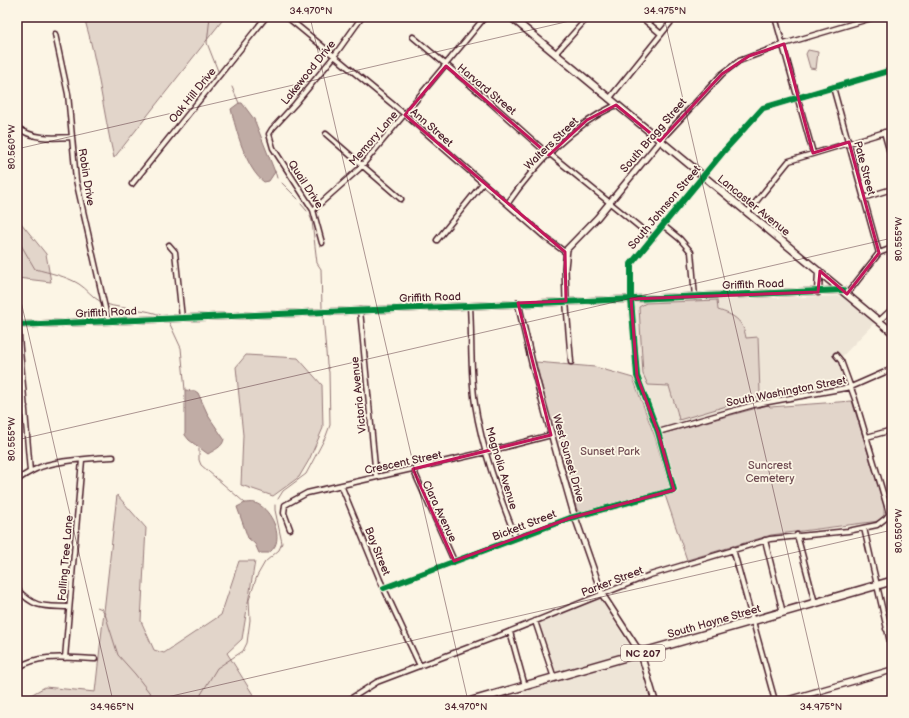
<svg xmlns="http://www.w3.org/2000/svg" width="909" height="718" font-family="'Balsamiq Sans',sans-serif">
  <rect width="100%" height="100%" fill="#fcf5e5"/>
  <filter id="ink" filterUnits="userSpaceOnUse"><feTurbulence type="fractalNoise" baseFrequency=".025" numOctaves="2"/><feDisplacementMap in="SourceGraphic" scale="8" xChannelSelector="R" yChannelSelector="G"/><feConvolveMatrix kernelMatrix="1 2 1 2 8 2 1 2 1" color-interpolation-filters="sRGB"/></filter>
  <g filter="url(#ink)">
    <path fill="#eee5d7" d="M841,296L875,322L837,362L848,386L759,399L658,429L639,375L635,302Z
      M600,598L637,658L651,701H526L522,689L556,680L538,623Z"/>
    <path fill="#e2d5ca" stroke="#967a7a" d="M84,17H225L114,158C103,111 98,63 84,17Z
      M808,50L818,52L816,69L810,68L806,54Z
      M17,218L46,254L51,282L17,278Z
      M717,300L718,310C734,315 743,320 746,338L758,337L760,393L757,397L679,420C677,408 672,398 669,386L648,385L643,374L639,307L646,303Z
      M246,355L298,358L322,385L323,428L309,460L299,477L273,496L241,485L243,435L236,367Z
      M536,362L595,367L633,378L655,437L670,488L580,512L577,510L551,424Z
      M852,401L884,505V517L879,521L771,535L687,560L665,495L677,492L661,434L768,405L770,407Z
      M117,495L146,528L141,621L154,650L164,653L221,615L239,561H255L242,639L227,653L257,701H20L45,687L95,692Z"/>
    <path fill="#c0aca5" stroke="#917474" d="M239,103H242L254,119L275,172L269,181L264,182C246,169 236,130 231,109Z
      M185,390L195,391L198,393L209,417L224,439C223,447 214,450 208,454L189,440L185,435Z
      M245,503C248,503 252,502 255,503C269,507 282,532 275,546C274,548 271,551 269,553H259L255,544L248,538L237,507Z"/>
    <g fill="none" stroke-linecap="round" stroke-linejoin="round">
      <path stroke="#917474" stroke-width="1" d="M210,17L207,43L218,71
        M232,87L239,103
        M275,171L277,178
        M282,183L298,199
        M301,204L307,211
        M310,216L312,221L317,263L321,269L322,308
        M17,238L35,269C50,273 66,276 79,284C87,289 92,297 101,302
        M106,304C124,310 145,308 163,316
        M168,320L181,348L185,390
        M199,449V460L201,465L245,503
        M278,499L283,491L306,474L326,436L330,425L329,372L327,364L323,316
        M97,607L102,609L105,614L118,655L135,674L156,701
        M197,701L217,668L243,651L247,643L250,620L249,600L257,576L265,562L279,550L282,543L275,510V505"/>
      <defs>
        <path id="minor" d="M287,17L408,117L546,238L565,252
          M641,17L661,34
          M775,17L813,153
          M890,17L892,23
          M55,34L68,94L76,180L108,321
          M413,37L481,94L549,155
          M555,54L588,17
          M833,87L879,253
          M609,99L675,17
          M17,127C33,140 53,138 72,137
          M884,132L892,160
          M326,134L401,199
          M660,141L722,74L739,61L784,44L875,17
          M550,154L653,238
          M132,184L266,17
          M863,198L892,189
          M508,203C535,164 573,125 616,105
          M313,210L359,169L485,17
          M747,213L789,161L892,130
          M664,226L680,239L691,252L695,297
          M437,240L483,183
          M322,243L313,210L273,148L269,134L272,129L295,104L332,59L362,17
          M169,245L175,252L182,318
          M847,294L879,253L892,248
          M566,301L571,362
          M470,306C472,338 470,371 475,404C482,450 499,495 516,538
          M360,310L376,477
          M879,321L892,309
          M18,325L30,472
          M836,355L841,361L855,399L889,513
          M17,408L25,406
          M658,432L757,404L851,387L892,369
          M867,437L892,430
          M413,469L454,561
          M17,480C23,476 29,472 36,469C53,460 93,458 113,457
          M341,485L380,580L420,666
          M864,528L892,651
          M290,529L284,513L285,505L307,493L486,452L551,435
          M797,535L815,603
          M765,540L783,613
          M733,549L775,701
          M384,588L570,518L674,490L658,432L637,376L631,299V264L723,152L763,108L892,70
          M17,589C35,609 44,606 69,607
          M535,621L554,678
          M886,629L892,627
          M510,632L525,686
          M65,658L82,460
          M17,668C40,653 68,658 95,659
          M347,701L377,682L501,635L650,575L770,539L848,531L877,525L886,518L892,511"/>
        <path id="tertiary" d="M566,301L565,268L567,249L597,218L660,141
          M518,303L533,367L556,451L573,511L602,594L641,654L655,701
          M17,325L843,290
          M784,701L892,670"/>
        <path id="secondary" d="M511,17L892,332
          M818,292L819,271"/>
        <path id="primary" d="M472,701L892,581"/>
      </defs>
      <use href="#minor" stroke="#4a1f2b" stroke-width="7"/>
      <use href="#tertiary" stroke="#4a1f2b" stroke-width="8"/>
      <use href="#secondary" stroke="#4a1f2b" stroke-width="9"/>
      <use href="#primary" stroke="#4a1f2b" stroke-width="10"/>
      <use href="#minor" stroke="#fcf5e5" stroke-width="4"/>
      <use href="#tertiary" stroke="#fcf5e5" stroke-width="5"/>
      <use href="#secondary" stroke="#fcf5e5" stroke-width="6"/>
      <use href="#primary" stroke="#fcf5e5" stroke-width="7"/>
      <defs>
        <path id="cycleway" d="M17,325L843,290
          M384,588L570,518L674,490L658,432L637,376L631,299V264L723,152L763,108L892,70"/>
      </defs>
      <use href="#cycleway" stroke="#fcf5e5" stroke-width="8"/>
      <use href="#cycleway" stroke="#00873e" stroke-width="6"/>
    </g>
  </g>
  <path fill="none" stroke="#c2185b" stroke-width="3" stroke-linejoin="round" d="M784,44L813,153L849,142L879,253L847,294L820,271L818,292L631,299L637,376L658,432L674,490L570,518L454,561L413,469L551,435L518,303L566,301L565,252L405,115L446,66L549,155L587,120L616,105L660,141L722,74L749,56Z"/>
  <path fill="none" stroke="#4a1f2b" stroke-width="1" stroke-opacity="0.45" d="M310,17L468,701M664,17L822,701M17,149L587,17M17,284L113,701M17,440L892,238M150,701L892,530"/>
  <g text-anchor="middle" stroke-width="3.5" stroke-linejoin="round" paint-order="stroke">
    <rect fill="#fcf5e5" stroke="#7f5f63" stroke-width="1" x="621" y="645" width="44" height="16" rx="3"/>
    <g font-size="10" font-weight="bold" fill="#4a1f2b">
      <text x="643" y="657">NC 207</text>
    </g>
    <g font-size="11" fill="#4a1f2b" stroke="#fcf5e5">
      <text transform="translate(308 72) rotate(-51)" y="4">Lakewood Drive</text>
      <text transform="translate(487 89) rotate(40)" y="4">Harvard Street</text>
      <text transform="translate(192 95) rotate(-51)" y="4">Oak Hill Drive</text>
      <text transform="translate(432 127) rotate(41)" y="4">Ann Street</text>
      <text transform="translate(653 135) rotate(-49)" y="4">South Bragg Street</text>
      <text transform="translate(373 138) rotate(-49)" y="4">Memory Lane</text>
      <text transform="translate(551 143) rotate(-44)" y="4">Walters Street</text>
      <text transform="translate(865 168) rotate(75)" y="4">Pate Street</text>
      <text transform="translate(87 177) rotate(81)" y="4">Robin Drive</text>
      <text transform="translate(306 184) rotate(57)" y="4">Quail Drive</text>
      <text transform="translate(754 205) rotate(39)" y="4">Lancaster Avenue</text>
      <text transform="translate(664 207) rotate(-50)" y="4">South Johnson Street</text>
      <text transform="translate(753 284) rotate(-2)" y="4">Griffith Road</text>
      <text transform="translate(430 297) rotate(-2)" y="4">Griffith Road</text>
      <text transform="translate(106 312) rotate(-3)" y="4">Griffith Road</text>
      <text transform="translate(786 391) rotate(-11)" y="4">South Washington Street</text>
      <text transform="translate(358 395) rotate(-96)" y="4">Victoria Avenue</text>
      <text transform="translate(569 458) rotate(74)" y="4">West Sunset Drive</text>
      <text transform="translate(403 462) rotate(-12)" y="4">Crescent Street</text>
      <text transform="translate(502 468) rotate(73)" y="4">Magnolia Avenue</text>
      <text transform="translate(440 511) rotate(65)" y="4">Clara Avenue</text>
      <text transform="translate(524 525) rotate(-21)" y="4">Bickett Street</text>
      <text transform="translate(378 551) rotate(68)" y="4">Bay Street</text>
      <text transform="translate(65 558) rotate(-85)" y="4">Falling Tree Lane</text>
      <text transform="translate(612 581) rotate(-21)" y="4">Parker Street</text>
      <text transform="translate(714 621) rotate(-16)" y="4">South Hayne Street</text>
    </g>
    <g font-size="11" fill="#704c53" stroke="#fcf5e5">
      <text x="610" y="455">Sunset Park</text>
      <text x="770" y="469">Suncrest<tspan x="770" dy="13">Cemetery</tspan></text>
    </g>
  </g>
  <rect width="909" height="718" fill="none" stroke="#fcf5e5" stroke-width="44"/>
  <rect x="22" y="22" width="865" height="674" fill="none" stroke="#4a1f2b" stroke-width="1.5"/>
  <g font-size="10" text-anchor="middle" fill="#4a1f2b">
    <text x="311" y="14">34.970°N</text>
    <text x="665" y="14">34.975°N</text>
    <text transform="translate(11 147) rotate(-90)" y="4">80.560°W</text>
    <text transform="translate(898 239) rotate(-90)" y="4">80.555°W</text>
    <text transform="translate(11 439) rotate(-90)" y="4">80.555°W</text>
    <text transform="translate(898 531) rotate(-90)" y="4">80.550°W</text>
    <text x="112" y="710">34.965°N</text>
    <text x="466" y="710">34.970°N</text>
    <text x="821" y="710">34.975°N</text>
  </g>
</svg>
